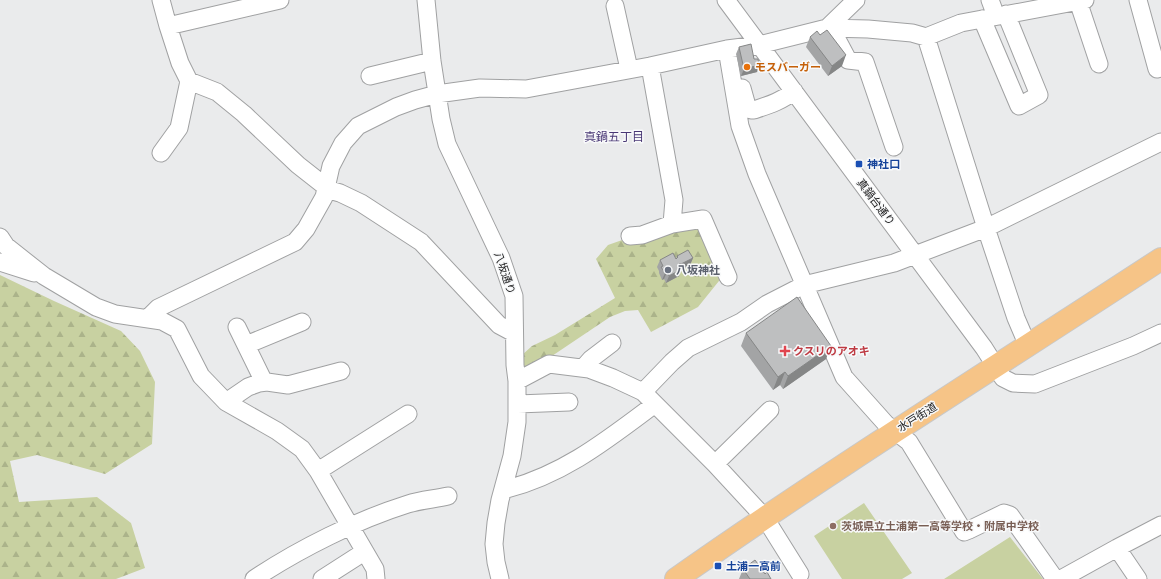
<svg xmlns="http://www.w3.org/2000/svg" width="1161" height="579" font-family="'Public Sans','Noto Sans JP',sans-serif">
  <defs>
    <pattern id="forest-firs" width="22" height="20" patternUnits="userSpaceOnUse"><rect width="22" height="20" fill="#c8d1a1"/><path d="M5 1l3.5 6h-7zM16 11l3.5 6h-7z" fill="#abb38a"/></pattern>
  </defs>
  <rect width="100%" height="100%" fill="#eaebec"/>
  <path fill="#c8d1a1" d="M864,503L912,573L902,579H842L814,536Z
    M1010,537L1043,579H944Z"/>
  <path fill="url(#forest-firs)" d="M699,224L723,276L698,307L651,332L638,310L625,311L610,317L549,358L523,371L522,355L532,346L555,335L615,298L596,259L608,245L625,239Z
    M0,275L54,301L121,331L140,351L155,382L152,444L105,474L37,455L10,461L19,502L97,497L131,523L145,568L116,579H0Z"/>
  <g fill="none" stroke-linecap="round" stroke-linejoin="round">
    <defs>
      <path id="minor" d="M161,0L168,26L280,0
        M426,0L432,61L441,119L447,144L501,258L514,296L515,365L517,381V422L512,456L500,500L496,523L494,544L496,562L500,579
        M726,0L984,348L1003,378L1013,383L1035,384L1133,346L1161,333
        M990,0L996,16
        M1138,0L1157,69L1161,68
        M1078,1L1099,64
        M615,6L629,69
        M982,19L1019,106L1039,95L1006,14
        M168,26L180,63L189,81L217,92L244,114L298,165L326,187
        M827,28L856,0
        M831,28L848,60L865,62L894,147
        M926,37L986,228L1016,318L1028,346
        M727,49L740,126L757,174L844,377L886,424L909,442L964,532L969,530L1004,513L1010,515L1055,579
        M650,66L674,200L672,224L703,219L728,277
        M370,76L432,61
        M742,88L747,106L751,110H754C769,105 782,101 794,91
        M161,153L179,128L189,81
        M326,189L340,193L361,203L421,242L499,325L514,333
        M630,236L642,235L672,224
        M0,237L6,246L44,276L96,307L115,314L162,321L177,329L201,376L226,402L277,431L302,449L318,471L375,569L376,579
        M0,262L34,273
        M148,318L158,308L295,242L306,229L324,197L331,166L343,143L358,126L396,107L415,100L437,94L480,88L526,89L650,66L727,49L759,45L827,28L868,29L912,33L926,37L961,23L1085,0
        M237,327L264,382
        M246,345L302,322
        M583,368L591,359L612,343
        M517,381L549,364L589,369L613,378L643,392L715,464L765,518L800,574
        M643,392L672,362L688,348L741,322L767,304L804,285L894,263L986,228L1161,142
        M226,402L248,387L259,383L267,382L288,385L341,371
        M518,404L569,402
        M715,464L770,410
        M318,471L408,414
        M503,490C562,476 607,440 655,404
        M1117,548L1138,579
        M254,579C299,549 357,520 408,504C421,500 435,499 448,496
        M322,579L364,552
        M1061,579L1117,548L1161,525"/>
      <path id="highway" d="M676,579C834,468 999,365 1161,259"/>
    </defs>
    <use href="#minor" stroke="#a0a1a2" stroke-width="19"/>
    <use href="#highway" stroke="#c8c8c8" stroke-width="24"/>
    <use href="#minor" stroke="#fff" stroke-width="17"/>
    <use href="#highway" stroke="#f6c487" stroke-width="22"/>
  </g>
  <path fill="#a3a4a5" d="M810,37L842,66L828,76L806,47Z
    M739,47L754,59L759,65L757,72L741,76L736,54Z
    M677,256L693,258L690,265L681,270L679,276L666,283L664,279L662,280L659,273V271L657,267L660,260L676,259Z
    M746,333L826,359L783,389L780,385L773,390L741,346Z
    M743,569L765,574L771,579H739Z"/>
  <path fill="#858686" d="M846,55L842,66L828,76L832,66Z
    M759,65L757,72L741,76L744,69Z
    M693,258L690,265L681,270L679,276L666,283L669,276L679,270L681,264Z
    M667,272L664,279L662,280L665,273Z
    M831,346L826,359L783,389L788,376Z
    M785,372L780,385L773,390L778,377Z"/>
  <path fill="#bebfc0" stroke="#858686" d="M827,30L846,55L832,66L810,37L817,31L820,35Z
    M751,44L754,59H758L759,65L744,69L739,47Z
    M688,250L693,258L681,264L680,263L679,264L682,269L669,276L667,272L665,273L661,267L663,266L660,260L673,253L676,259L678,257L677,256Z
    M797,297L831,346L788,376L785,372L778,377L746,333Z
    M755,560L765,574L767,572L771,579H750L743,569Z"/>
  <circle fill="#e8710a" stroke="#f8f9fa" stroke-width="1.5" cx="747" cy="67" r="4"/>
  <g fill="#1a4fb4" stroke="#f8f9fa" stroke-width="1.5">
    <rect x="855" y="160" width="8" height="8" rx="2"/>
    <rect x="714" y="562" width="8" height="8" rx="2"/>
  </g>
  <circle fill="#6b7280" stroke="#f8f9fa" stroke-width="1.5" cx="668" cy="270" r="4"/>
  <path fill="#e0444e" stroke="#f8f9fa" stroke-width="1.5" d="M783 345h4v4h4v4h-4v4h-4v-4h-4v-4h4z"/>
  <circle fill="#8d6e63" stroke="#f8f9fa" stroke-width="1.5" cx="833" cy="526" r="4"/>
  <g text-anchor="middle" stroke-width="3" stroke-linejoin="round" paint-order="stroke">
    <g font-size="11" font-weight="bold" fill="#c56008" stroke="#f8f9fa" text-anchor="start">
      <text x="755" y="71">モスバーガー</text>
    </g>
    <g font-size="11" font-weight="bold" fill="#164399" stroke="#f8f9fa" text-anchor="start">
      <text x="867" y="168">神社口</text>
      <text x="726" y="570">土浦一高前</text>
    </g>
    <g font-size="11" fill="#1a1a1b" stroke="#f8f9fa">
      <text transform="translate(876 202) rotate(53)" y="4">真鍋台通り</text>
      <text transform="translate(505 273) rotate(71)" y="4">八坂通り</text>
      <text transform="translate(917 417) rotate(-32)" y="4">水戸街道</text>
    </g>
    <g font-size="11" font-weight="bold" fill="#5b616d" stroke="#f8f9fa" text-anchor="start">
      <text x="676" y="274">八坂神社</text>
    </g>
    <g font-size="11" font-weight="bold" fill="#be3a42" stroke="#f8f9fa" text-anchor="start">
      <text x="793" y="355">クスリのアオキ</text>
    </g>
    <g font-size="11" font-weight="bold" fill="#785e54" stroke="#f8f9fa" text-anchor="start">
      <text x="841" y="530">茨城県立土浦第一高等学校・附属中学校</text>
    </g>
    <g font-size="12" fill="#493875" stroke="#f8f9fa">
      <text x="614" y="141">真鍋五丁目</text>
    </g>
  </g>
</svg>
